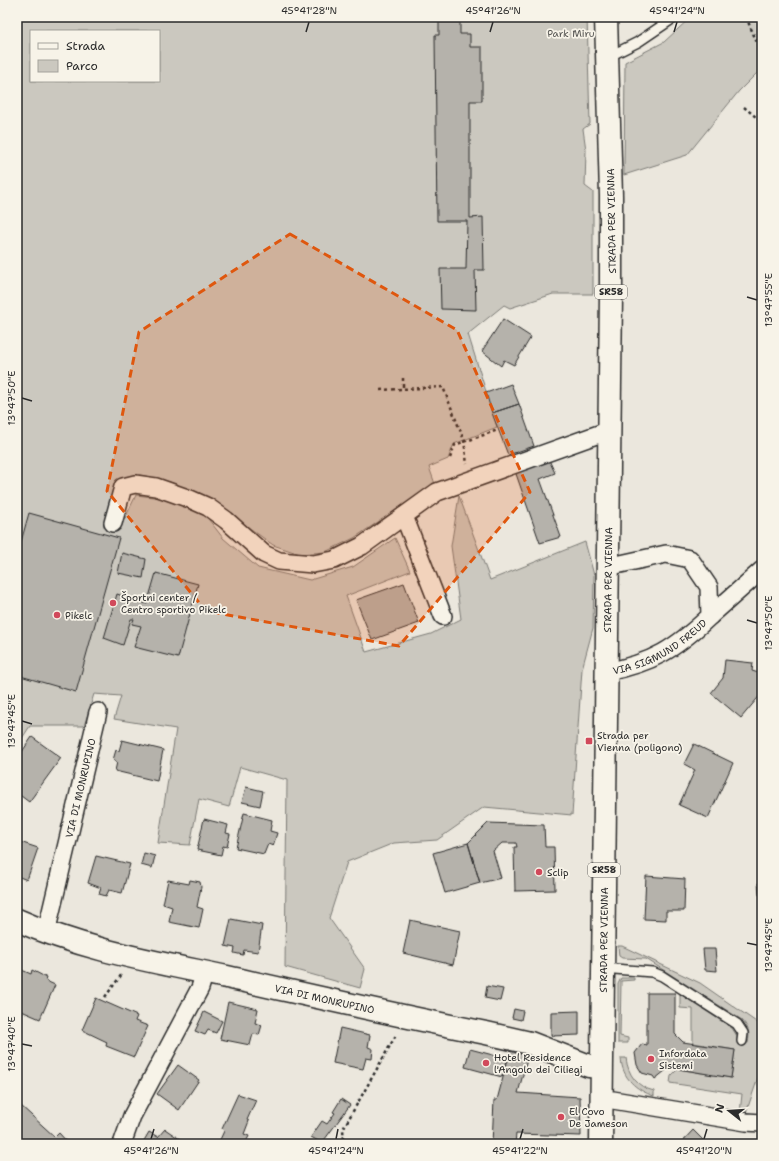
<svg xmlns="http://www.w3.org/2000/svg" width="779" height="1161" font-family="'Shantell Sans',sans-serif">
  <rect width="100%" height="100%" fill="#ebe7dd"/>
  <filter id="ink" filterUnits="userSpaceOnUse"><feTurbulence type="fractalNoise" baseFrequency=".025" numOctaves="2"/><feDisplacementMap in="SourceGraphic" scale="8" xChannelSelector="R" yChannelSelector="G"/><feConvolveMatrix kernelMatrix="1 2 1 2 8 2 1 2 1" color-interpolation-filters="sRGB"/></filter>
  <g filter="url(#ink)">
    <path fill="#cbc8bf" stroke="#7b7a75" fill-rule="evenodd" d="M17,17H587L590,124L583,129L586,150L585,186L593,192V294H553L510,308L504,305L468,334L497,427L454,444L448,459L429,467L435,484L354,538L325,552L300,554L273,545L204,495L170,482L140,475L114,485L104,524L120,529L136,495L170,499L206,516L223,538L258,568L310,580L353,567L395,538L410,571L346,596L366,652L431,634L461,619L451,546L459,496L490,580L585,542L594,575L593,628L582,669L572,815L484,807L437,840L394,843L347,862L329,918L365,969L360,988L285,967L287,780L240,767L229,807L199,799L190,845L158,843L176,729L114,719L121,696L94,694L84,726H30L17,746ZM31,31H159V81H31Z
      M691,17H762V68L739,91L687,155L624,175L625,62L664,42Z
      M618,946H622L700,983L762,1026V1066L746,1113H740L742,1094L670,1083L671,1076L678,1069L731,1078L735,1050L693,1043V1009L680,1008V994L732,1028L737,1036V1040L748,1043C750,1033 749,1028 742,1020L646,959L622,958L619,956Z
      M621,978H634V980L621,981L620,1036L628,1038V1043H618V984Z
      M621,1058H626C628,1075 637,1087 654,1091V1096C636,1090 622,1078 621,1058Z"/>
    <path fill="#b5b2ab" stroke="#2b2b2b" d="M439,17H460V22H439Z
      M439,22H460V34H470V47H482V101H470V218L483,217L484,270H475L476,310L441,309L440,269H466L467,221H437L435,35H439Z
      M503,319L531,337L514,365L504,360L501,366L482,351Z
      M511,384L519,404L492,413L486,393Z
      M519,404L534,446L508,455L492,413Z
      M549,460L555,473L540,479L561,537L540,543L515,471Z
      M29,513L119,538L76,692L17,675V556Z
      M122,553L146,559L143,578L118,573Z
      M156,573L198,584L178,658L134,647L141,626L132,624L134,619H131L123,645L104,638L117,594L147,604Z
      M404,583L419,623L372,640L356,600Z
      M725,660L753,663L752,671L762,674V693L741,718L711,693L723,678Z
      M32,737L61,758L29,802L17,793V759Z
      M122,740L163,750L157,781L115,771L117,762L113,760L116,750L119,751Z
      M694,744L733,763L708,818L679,805L695,770L684,764Z
      M246,787L263,791L260,806L242,802Z
      M244,813L272,820L270,831L277,833L273,846L268,844L264,854L236,848Z
      M204,819L228,825L226,833L230,834L227,847L223,846L221,855L197,850Z
      M488,823L544,825L545,847H554L555,890L515,891L514,847H517L516,843H502L493,851L501,878L480,883L468,843Z
      M17,841L38,848L27,880L17,876Z
      M468,843L480,883L445,893L433,853Z
      M144,853L155,856L152,868L141,865Z
      M96,856L130,864L122,893L109,890L106,896L99,894L101,888L88,883Z
      M646,876L685,879L684,911H666V920L644,919Z
      M168,880L189,884L190,880L200,882L201,887L197,907L203,909L199,928L169,922L172,907L163,904Z
      M758,883H762V895H759Z
      M231,919L262,925L258,952L244,950L243,955L234,953L235,948L225,946Z
      M410,920L460,931L453,965L403,953Z
      M703,949H715L717,971L705,970Z
      M17,968L31,974L32,970L47,978L46,981L55,985L40,1019L17,1009Z
      M487,986L503,989L500,1001L485,998Z
      M647,993H675V1034L683,1042L735,1050L731,1078L667,1067L665,1071L655,1079L653,1076L642,1073L637,1065L635,1053L642,1044L647,1045Z
      M96,998L137,1016L135,1021L148,1026L134,1057L106,1046L107,1042L82,1030Z
      M228,1002L258,1009L255,1023L262,1025L259,1035L253,1034L250,1045L220,1039Z
      M514,1009L523,1011L521,1020L512,1018Z
      M579,1011V1035L551,1036V1012Z
      M204,1012L222,1021L216,1033L208,1030L205,1035L195,1031Z
      M340,1028L370,1035L368,1047L373,1049L372,1059L366,1058L363,1069L333,1063Z
      M470,1049L508,1059L502,1077L465,1067Z
      M510,1051L528,1056L518,1093L580,1097L581,1136L516,1134L515,1144H492L494,1100H497Z
      M178,1065L199,1080L179,1110L157,1094Z
      M238,1094L256,1100L247,1120L249,1121L244,1134L249,1136L245,1144H218L224,1131L222,1129Z
      M341,1099L350,1105L322,1143L311,1137L322,1121L327,1124L335,1113L333,1112Z
      M20,1105L55,1137L59,1133L69,1144H26L21,1139L19,1140L17,1138V1107Z
      M165,1129L187,1144H142L149,1132L158,1137Z
      M693,1130L707,1144H680Z"/>
    <g fill="none" stroke-linecap="round" stroke-linejoin="round">
      <defs>
        <path id="service" d="M608,57L638,42L675,17
          M602,968L652,972L662,976L737,1024L743,1033L742,1041"/>
        <g id="minor">
          <path d="M404,516L443,616"/>
          <path d="M113,523L123,487L135,484L156,487L190,499L208,507L226,520L264,554L279,561L313,564L334,560L362,546L437,492L610,430"/>
          <path d="M710,616L762,570"/>
          <path id="s1" d="M606,672C653,663 675,649 710,616L709,587L690,559L666,554L607,567"/>
          <path id="s2" d="M46,933L98,712"/>
          <path d="M601,1100H613L746,1122L762,1123"/>
          <path d="M122,1144L132,1116L200,988L205,972"/>
        </g>
        <g id="secondary">
          <path id="s3" d="M17,920C84,950 156,962 227,977C313,996 399,1016 486,1033L530,1043L589,1066L601,1067"/>
        </g>
        <g id="primary">
          <path id="s4" d="M601,1144L611,295V196L606,17"/>
        </g>
      </defs>
      <use href="#service" stroke="#2b2b2b" stroke-width="12"/>
      <use href="#minor" stroke="#2b2b2b" stroke-width="20"/>
      <use href="#secondary" stroke="#2b2b2b" stroke-width="25"/>
      <use href="#primary" stroke="#2b2b2b" stroke-width="25"/>
      <path stroke="#2b2b2b" stroke-width="2.5" stroke-dasharray="3 3" stroke-linecap="butt" d="M746,17L762,54
        M744,107L762,122
        M403,378V389
        M380,390L443,387L464,440L467,464
        M450,458L455,445L498,430
        M105,997L122,974
        M347,1144L344,1141L343,1129L396,1035"/>
      <use href="#service" stroke="#f7f3e8" stroke-width="9"/>
      <use href="#minor" stroke="#f7f3e8" stroke-width="17"/>
      <use href="#secondary" stroke="#f7f3e8" stroke-width="22"/>
      <use href="#primary" stroke="#f7f3e8" stroke-width="22"/>
    </g>
  </g>
  <path fill="#df570e" fill-opacity="0.2" stroke="#df570e" stroke-width="3" stroke-dasharray="8 5" stroke-linejoin="round" d="M290,234L457,330L530,492L399,646L206,611L107,491L139,332Z"/>
  <path fill="none" stroke="#2b2b2b" stroke-width="1.5" d="M306,32L309,22M490,32L493,22M674,32L677,22M747,297L757,300M22,398L32,401M747,620L757,623M22,721L32,724M747,943L757,945M22,1044L32,1046M151,1139L154,1129M336,1139L338,1129M520,1139L523,1129M704,1139L707,1129"/>
  <g fill="#d1495b" stroke="#f7f3e8" stroke-width="1.5">
    <circle cx="113" cy="603" r="4"/>
    <circle cx="57" cy="615" r="4"/>
    <rect x="585" y="737" width="8" height="8" rx="2"/>
    <circle cx="539" cy="872" r="4"/>
    <circle cx="651" cy="1059" r="4"/>
    <circle cx="486" cy="1063" r="4"/>
    <circle cx="561" cy="1117" r="4"/>
  </g>
  <g text-anchor="middle" stroke-width="3.5" stroke-linejoin="round" paint-order="stroke">
    <g fill="#f7f3e8" stroke="#686764" stroke-width="1">
      <rect x="595" y="285" width="32" height="14" rx="3"/>
      <rect x="588" y="863" width="32" height="14" rx="3"/>
    </g>
    <g font-size="9" font-weight="bold" fill="#2b2b2b">
      <text x="611" y="295">SR58</text>
      <text x="604" y="873">SR58</text>
    </g>
    <g font-size="10" fill="#535250" stroke="#f7f3e8">
      <text x="571" y="37">Park Miru</text>
    </g>
    <g font-size="10" fill="#2b2b2b" stroke="#f7f3e8">
      <text transform="translate(611 221) rotate(-91)" y="4">STRADA PER VIENNA</text>
      <text dy="4" stroke="none"><textPath href="#s4" startOffset="564">STRADA PER VIENNA</textPath></text>
      <text dy="4" stroke="none"><textPath href="#s1" startOffset="60">VIA SIGMUND FREUD</textPath></text>
      <text dy="4" stroke="none"><textPath href="#s2" startOffset="149">VIA DI MONRUPINO</textPath></text>
      <text dy="4" stroke="none"><textPath href="#s4" startOffset="204">STRADA PER VIENNA</textPath></text>
      <text dy="4" stroke="none"><textPath href="#s3" startOffset="318">VIA DI MONRUPINO</textPath></text>
    </g>
    <g font-size="10" fill="#2b2b2b" stroke="#f7f3e8" text-anchor="start">
      <text x="121" y="601">Športni center /<tspan x="121" dy="12">Centro sportivo Pikelc</tspan></text>
      <text x="65" y="619">Pikelc</text>
      <text x="597" y="739">Strada per<tspan x="597" dy="12">Vienna (poligono)</tspan></text>
      <text x="547" y="876">Sclip</text>
      <text x="659" y="1057">Infordata<tspan x="659" dy="12">Sistemi</tspan></text>
      <text x="494" y="1061">Hotel Residence<tspan x="494" dy="12">l'Angolo dei Ciliegi</tspan></text>
      <text x="569" y="1115">El Covo<tspan x="569" dy="12">De Jameson</tspan></text>
    </g>
  </g>
  <rect width="779" height="1161" fill="none" stroke="#f7f3e8" stroke-width="44"/>
  <rect x="30" y="30" width="130" height="52" fill="#f7f3e8" stroke="#a5a39c"/>
  <rect x="38" y="43" width="20" height="6" fill="#f7f3e8" stroke="#a5a39c"/>
  <text x="66" y="50" font-size="12" fill="#2b2b2b">Strada</text>
  <rect x="38" y="60" width="20" height="12" fill="#cbc8bf" stroke="#a5a39c"/>
  <text x="66" y="70" font-size="12" fill="#2b2b2b">Parco</text>
  <g transform="translate(729 1111) rotate(287)" stroke="#f7f3e8" stroke-width="3" paint-order="stroke">
  <path d="M0-3L7 15L0 10L-7 15Z" fill="#2b2b2b"/>
  <text y="-6" font-size="11" font-weight="bold" text-anchor="middle" fill="#2b2b2b">N</text>
  </g>
  <rect x="22" y="22" width="735" height="1117" fill="none" stroke="#2b2b2b" stroke-width="1.5"/>
  <g font-size="10" text-anchor="middle" fill="#2b2b2b">
    <text x="309" y="14">45°41'28"N</text>
    <text x="493" y="14">45°41'26"N</text>
    <text x="677" y="14">45°41'24"N</text>
    <text transform="translate(768 300) rotate(-90)" y="4">13°47'55"E</text>
    <text transform="translate(11 398) rotate(-90)" y="4">13°47'50"E</text>
    <text transform="translate(768 623) rotate(-90)" y="4">13°47'50"E</text>
    <text transform="translate(11 721) rotate(-90)" y="4">13°47'45"E</text>
    <text transform="translate(768 945) rotate(-90)" y="4">13°47'45"E</text>
    <text transform="translate(11 1044) rotate(-90)" y="4">13°47'40"E</text>
    <text x="151" y="1154">45°41'26"N</text>
    <text x="336" y="1154">45°41'24"N</text>
    <text x="520" y="1154">45°41'22"N</text>
    <text x="704" y="1154">45°41'20"N</text>
  </g>
</svg>
